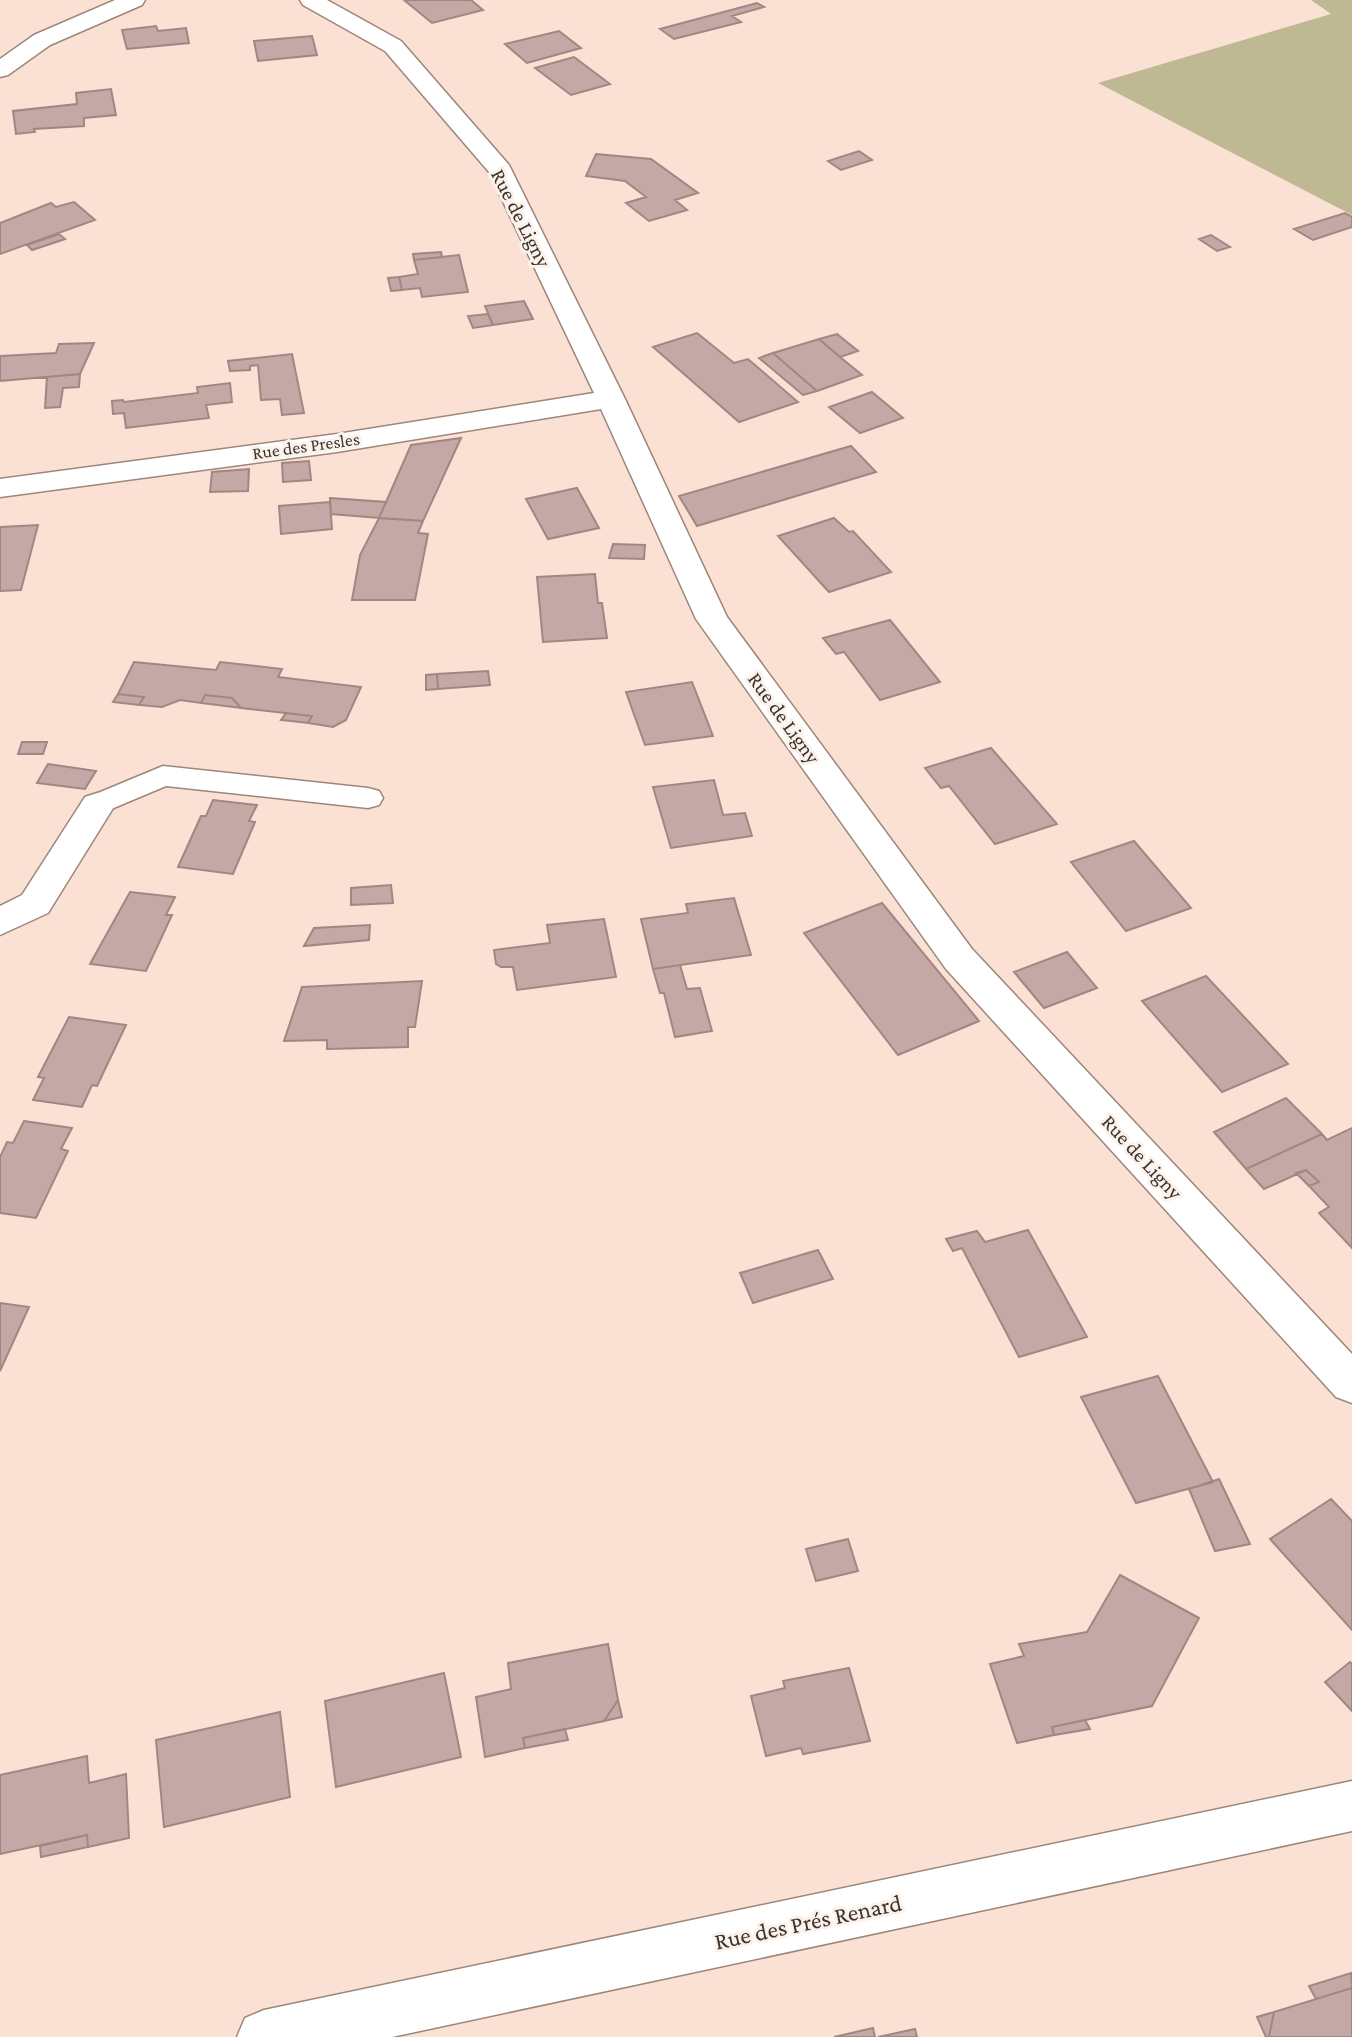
<svg xmlns="http://www.w3.org/2000/svg" width="1352" height="2037" font-family="'Crimson Pro',serif">
  <rect width="100%" height="100%" fill="#fae1d4"/>
  <path fill="#bfb993" d="M1311,0H1352V215L1098,83L1331,14Z"/>
  <path fill="#c4a8a5" stroke="#a18683" stroke-width="2" d="M404,0H471L483,10L432,23Z
    M757,3L764,7L732,16L741,22L674,39L660,29Z
    M156,26L158,31L186,28L189,43L127,49L122,30Z
    M559,31L581,48L527,63L505,44Z
    M312,36L317,55L258,61L254,41Z
    M574,57L610,84L571,95L535,68Z
    M111,89L116,115L84,118V126L34,129L35,132L16,134L13,111L77,104L76,93Z
    M859,151L872,160L841,170L828,161Z
    M596,154L651,159L698,193L675,200L687,210L649,221L626,203L646,197L625,181L586,176Z
    M74,202L95,220L0,254V223L51,203L56,207Z
    M1345,213L1352,217V227L1313,240L1294,229Z
    M59,234L65,239L32,250L27,245Z
    M1211,235L1230,247L1217,251L1199,239Z
    M441,252L442,257L414,260L413,254Z
    M459,255L468,292L422,297L420,288L402,290L399,277L418,274L414,260Z
    M399,277L402,290L391,291L388,278Z
    M524,301L533,319L493,325L485,306Z
    M488,314L493,325L473,328L468,316Z
    M697,333L734,363L748,359L798,402L739,422L653,347Z
    M837,334L858,351L840,357L819,339Z
    M819,339L840,357L862,375L817,391L773,353Z
    M94,343L80,374L0,381V356L56,353L59,344Z
    M773,353L817,391L803,395L759,358Z
    M292,354L304,413L282,415L280,399L261,400L258,365L250,366V370L230,371L228,361Z
    M80,374L79,387L63,388L60,407L45,408L47,377Z
    M230,383L232,402L206,405L209,418L126,428L124,413L113,414L112,401L123,400L124,402L198,393L197,387Z
    M872,392L903,418L860,433L829,407Z
    M461,438L423,521L379,518L411,445Z
    M851,446L876,472L697,526L679,496Z
    M309,461L311,480L283,482L282,463Z
    M249,469L248,491L210,492L212,472Z
    M577,488L599,528L548,539L526,499Z
    M330,498L386,502L379,518L331,514Z
    M330,502L332,529L281,534L279,506Z
    M379,518L423,521L418,533L428,534L415,600H352L360,555Z
    M834,518L849,532L853,531L891,572L829,592L778,536Z
    M38,525L21,590L0,591V527Z
    M613,544L645,545L644,559L609,558Z
    M595,574L598,603H602L607,638L543,642L537,577Z
    M890,620L940,682L880,700L844,652L836,654L823,638Z
    M134,662L216,670L220,662L282,669L278,677L361,687L346,720L333,727L308,723L312,716L241,708L232,698L205,695L201,703L180,700L162,707L139,705L144,697L118,694Z
    M488,671L490,685L438,689L437,674Z
    M437,674L438,689L426,690V675Z
    M692,682L713,736L645,745L626,692Z
    M118,694L144,697L139,705L113,702Z
    M205,695L232,698L241,708L201,703Z
    M286,713L312,716L308,723L281,720Z
    M22,742H47L43,754H18Z
    M991,748L1057,824L995,844L949,786L941,788L925,768Z
    M48,764L96,771L85,789L37,783Z
    M714,780L723,815L745,813L752,836L671,848L653,787Z
    M213,800L257,805L249,821L255,822L233,874L178,867L201,816H206Z
    M1134,841L1191,908L1126,931L1071,862Z
    M391,885L393,903L351,905V888Z
    M130,892L175,897L166,915H172L146,971L90,964Z
    M734,898L751,955L653,969L641,919L688,913L686,904Z
    M882,903L979,1021L898,1055L804,933Z
    M604,919L616,977L517,990L513,967H501L496,964L494,950L550,943L547,925Z
    M370,925L369,940L304,946L314,928Z
    M1067,952L1097,988L1044,1008L1014,972Z
    M680,965L687,989L700,988L712,1031L675,1037L664,993H660L653,969Z
    M1206,976L1288,1064L1222,1092L1142,1001Z
    M422,981L415,1027H408V1047L327,1049V1040L284,1041L302,987Z
    M69,1017L126,1025L97,1086L92,1085L82,1107L33,1100L44,1078L38,1077Z
    M1286,1098L1322,1134L1246,1169L1214,1132Z
    M24,1121L72,1128L61,1149L68,1151L36,1218L0,1213V1157L7,1142L13,1143Z
    M1352,1128V1248L1319,1213L1329,1207L1309,1186L1319,1182L1306,1170L1264,1189L1246,1169L1322,1134L1327,1140Z
    M1306,1170L1319,1182L1309,1186L1296,1173Z
    M1028,1230L1087,1337L1019,1357L962,1248L953,1251L946,1239L977,1231L985,1242Z
    M818,1250L833,1279L753,1303L740,1273Z
    M0,1303L29,1307L0,1371Z
    M1158,1376L1213,1482L1136,1503L1081,1397Z
    M1219,1479L1250,1544L1215,1551L1189,1489Z
    M1331,1499L1352,1521V1630L1270,1539Z
    M848,1539L858,1571L816,1581L806,1549Z
    M1120,1575L1199,1618L1152,1706L1052,1727L1054,1735L1017,1743L990,1664L1024,1656L1019,1644L1087,1632Z
    M608,1644L618,1700L604,1721L523,1738L525,1748L485,1757L476,1697L511,1689L508,1663Z
    M1350,1662L1352,1664V1711L1325,1682Z
    M849,1668L870,1741L803,1754L801,1748L766,1756L751,1696L785,1688L783,1681Z
    M444,1673L461,1757L336,1787L325,1701Z
    M618,1700L622,1717L604,1721Z
    M280,1712L290,1797L164,1827L156,1740Z
    M1085,1720L1090,1729L1054,1735L1052,1727Z
    M565,1729L568,1740L525,1748L523,1738Z
    M87,1756L89,1783L126,1774L129,1838L88,1847L87,1835L0,1854V1775Z
    M87,1835L88,1847L41,1857L40,1846Z
    M1351,1973L1352,1988L1316,1999L1309,1986Z
    M1352,1988V2037H1269L1274,2012Z
    M1274,2012L1269,2037H1266L1257,2017Z
    M873,2028L875,2037H834Z
    M915,2029L917,2037H878Z"/>
  <g fill="none" stroke-linecap="round" stroke-linejoin="round">
    <defs>
      <path id="service" d="M163,766L368,788L379,791L383,798L379,805L368,808L166,786L97,815L86,812L82,805L86,798Z"/>
      <path id="minor" d="M115,0H145L142,5L50,45L8,75L0,77V59L34,35Z
        M300,0H327L401,41L509,165L625,399L727,617L972,949L1352,1354V1403L1336,1397L946,969L696,619L601,409L337,452L0,497V479L337,434L594,393L489,172L385,51L303,5Z
        M97,793L109,797L115,805L48,913L0,935V906L22,895L85,797Z
        M1352,1781V1831L392,2037H237L245,2018L264,2010Z"/>
    </defs>
    <use href="#service" stroke="#9d867a" stroke-width="3"/>
    <use href="#minor" stroke="#9d867a" stroke-width="3"/>
    <use href="#service" fill="#fff" fill-rule="evenodd"/>
    <use href="#minor" fill="#fff" fill-rule="evenodd"/>
  </g>
  <g text-anchor="middle" stroke-width="6" stroke-linejoin="round" paint-order="stroke">
    <g font-size="18" fill="#3d332e" stroke="#fcf2ec">
      <text transform="translate(306 446) rotate(-8)" y="6">Rue des Presles</text>
    </g>
    <g font-size="21" fill="#3d332e" stroke="#fcf2ec">
      <text transform="translate(521 218) rotate(63)" y="7">Rue de Ligny</text>
      <text transform="translate(784 718) rotate(54)" y="7">Rue de Ligny</text>
      <text transform="translate(1142 1157) rotate(47)" y="7">Rue de Ligny</text>
    </g>
    <g font-size="24" fill="#3d332e" stroke="#fcf2ec">
      <text transform="translate(808 1922) rotate(-12)" y="8">Rue des Prés Renard</text>
    </g>
  </g>
</svg>
